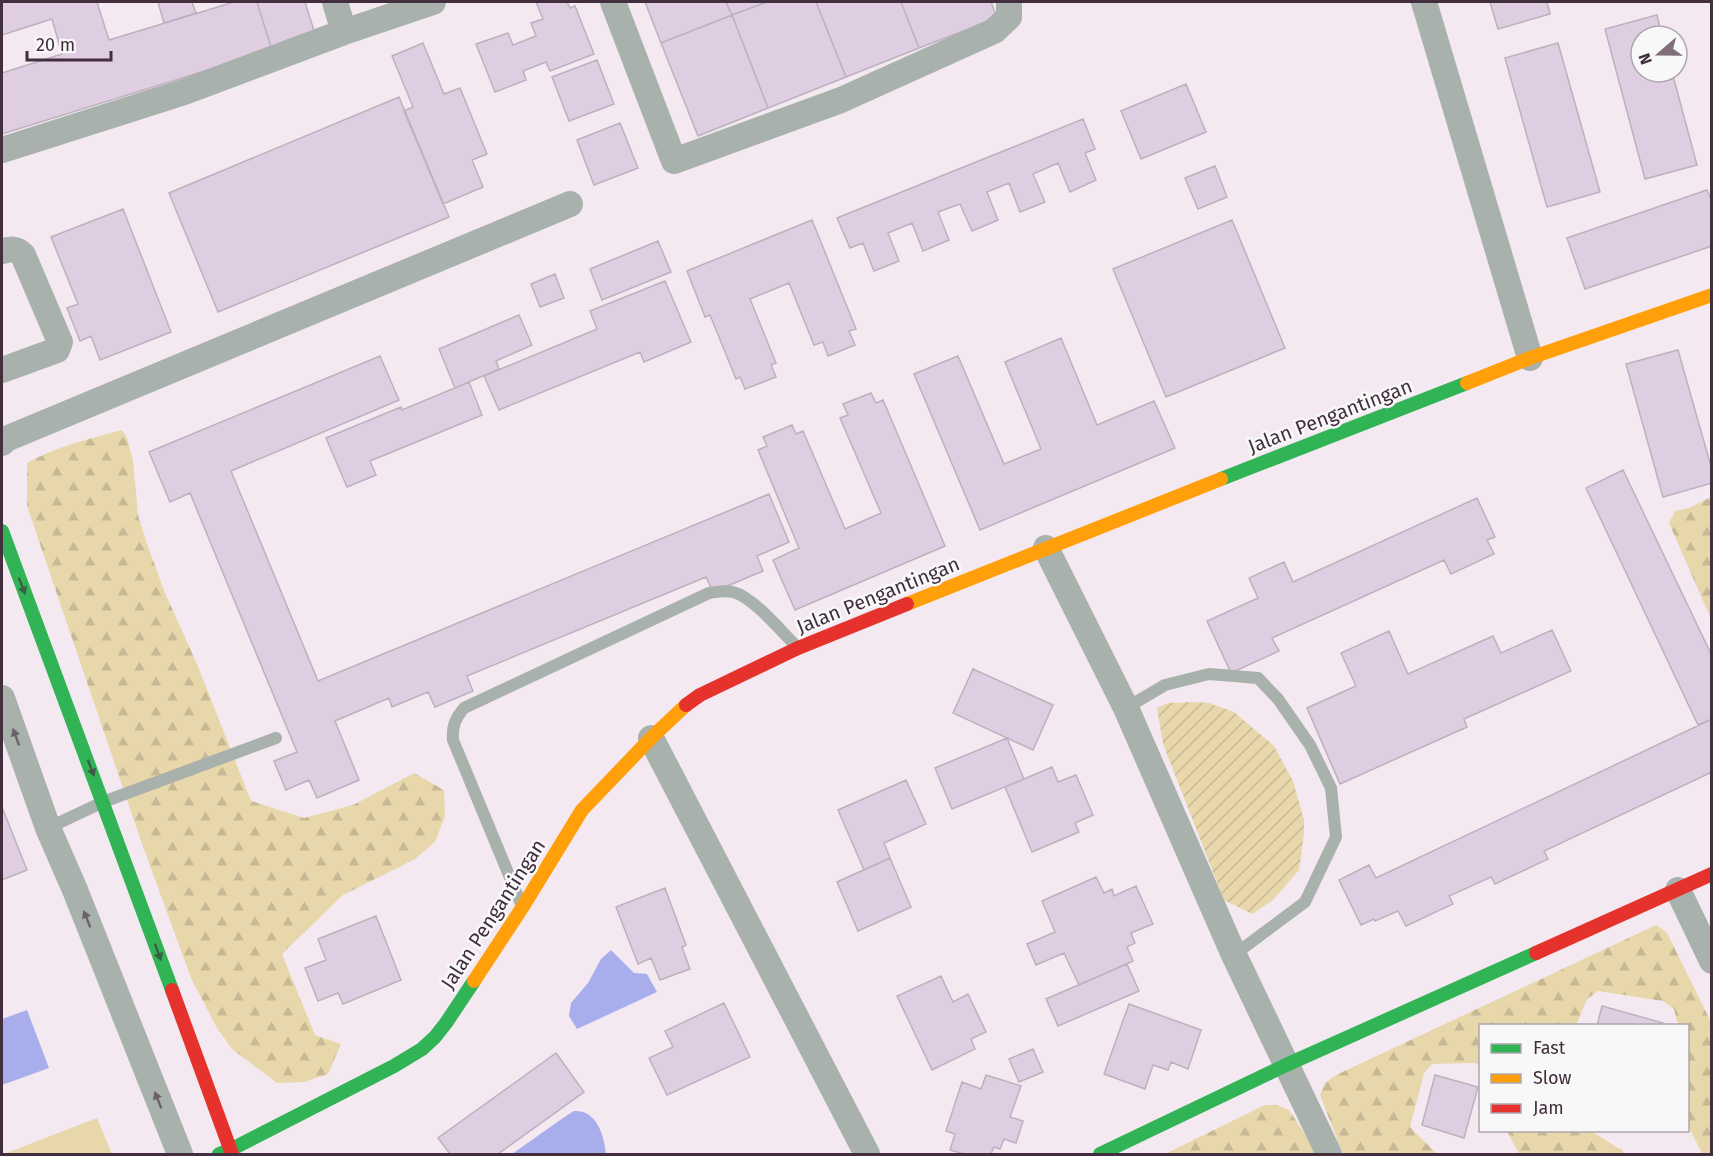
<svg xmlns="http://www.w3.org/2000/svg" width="1713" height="1156" font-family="'Fira Sans',sans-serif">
  <defs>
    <pattern id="forest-firs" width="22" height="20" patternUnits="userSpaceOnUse" patternTransform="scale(1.5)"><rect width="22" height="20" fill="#e7d7ab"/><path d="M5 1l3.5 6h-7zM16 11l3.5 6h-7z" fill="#c7b994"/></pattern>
    <pattern id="garden-furrows" width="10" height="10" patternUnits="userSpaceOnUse" patternTransform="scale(1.5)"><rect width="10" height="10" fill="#e7d7ab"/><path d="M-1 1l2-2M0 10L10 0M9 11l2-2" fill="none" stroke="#c7b994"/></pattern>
  </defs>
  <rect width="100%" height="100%" fill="#f4e9f1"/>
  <path fill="url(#forest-firs)" d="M122,430L127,438L133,461L138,515L146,541L165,593L197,664L251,801L304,818L353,805L414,773L444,790L445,816L435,842L415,859L343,895L282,954L315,1035L341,1044L328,1074L304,1082L277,1083L232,1049L217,1028L191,978L141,841L27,506V463C58,446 88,439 122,430Z
    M1711,497V619L1669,523L1675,511L1689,508Z
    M1656,925L1667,933L1711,1022V1154L1702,1153L1688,1126V1026L1678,1025L1674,1009L1663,1001L1598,991L1587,999L1577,1023L1573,1025L1480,1026V1066L1475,1063L1432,1064L1424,1073L1410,1127L1437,1154H1343L1320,1095L1325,1083L1336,1075Z
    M1265,1105H1277L1289,1110L1318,1154H1165Z
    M1507,1131H1591L1623,1151V1154H1519Z"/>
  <path fill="url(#garden-furrows)" d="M1196,702L1209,703L1234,712L1274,746L1293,781L1304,820V834L1299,870L1273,900L1252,914L1224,900L1163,744L1157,708L1168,703Z"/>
  <path fill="#e7d7ab" d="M97,1118L112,1154H4Z"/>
  <path fill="#a8adec" d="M611,950L634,973L647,974L657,992L577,1029L569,1016L571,1003L588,983L601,959Z
    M27,1010L49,1068L2,1085V1019Z
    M574,1111C597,1110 604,1135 606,1154H512L563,1118Z"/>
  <path fill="#dfcee2" stroke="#bcb1bd" stroke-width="1.5" d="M2,2H97L109,40L234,2H257L272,50L2,134V73L62,54L52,19L2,35Z
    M158,2H192L196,13L164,23Z
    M257,2H305L316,37L272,50Z
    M536,2H567L570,8L575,6L594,54L550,71L546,62L523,71L526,80L495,92L476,44L508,33L513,45L536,36L531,23L543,19Z
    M645,2H726L732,15L661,43Z
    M726,2H767L732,15Z
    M767,2H816L846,77L768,108L732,15Z
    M816,2H901L919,48L846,77Z
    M901,2H991L997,18L919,48Z
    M1490,2H1547L1550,14L1498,29Z
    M732,15L768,108L698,136L661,43Z
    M1657,15L1662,36H1641V72H1672L1697,165L1645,179L1605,29Z
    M423,43L444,94L460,88L487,154L472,160L483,187L443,204L404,111L413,107L392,56Z
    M1558,43L1600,192L1547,207L1505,58Z
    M597,60L614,104L569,121L552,77Z
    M1186,84L1206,132L1141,159L1121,111Z
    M399,97L449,217L218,312L169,193Z
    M1083,119L1095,149L1085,153L1096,180L1070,192L1058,163L1033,174L1045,202L1020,212L1009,183L987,192L998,220L972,231L960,204L938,212L949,240L923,251L912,223L888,233L899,261L874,271L863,243L850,248L837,218Z
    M620,123L638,168L594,185L577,140Z
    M1215,166L1227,197L1198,209L1185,178Z
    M1707,190L1712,202V246L1585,289L1567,238Z
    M123,209L171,332L100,360L91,336L80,341L67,308L78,304L51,237Z
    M812,220L856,329L849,331L855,345L828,356L823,342L814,345L789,283L750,299L776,363L771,365L776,377L745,389L740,377L736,379L710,315L705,317L687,271Z
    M1232,220L1285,348L1166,397L1113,269Z
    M658,241L671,272L602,300L590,269Z
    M555,274L564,298L540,307L531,284Z
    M665,281L691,342L644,362L640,352L499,410L484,376L597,329L590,311Z
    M519,315L532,345L496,361L499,369L455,388L439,349Z
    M1061,338L1097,425L1154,401L1175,448L980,530L914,374L958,356L1004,464L1041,449L1005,362Z
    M1678,350L1712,470V483L1663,497L1626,364Z
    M380,356L399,400L231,471L318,681L769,494L789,542L757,556L763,571L713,592L706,577L467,676L473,691L435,707L428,692L392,707L389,698L335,721L359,780L317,798L309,780L286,790L274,761L297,752L190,493L170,502L149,452Z
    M469,382L482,415L370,461L376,475L347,487L326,438L401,407L402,410Z
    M871,393L876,403L883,400L945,546L795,610L773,560L799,548L758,450L767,446L763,437L792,425L796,434L803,431L845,529L881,513L840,418L848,415L843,404Z
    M1623,470L1712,656V719L1698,725L1586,488Z
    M1477,498L1495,537L1487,540L1494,554L1451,574L1444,560L1272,638L1279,651L1231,673L1207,621L1258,598L1249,578L1284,562L1293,582Z
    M1552,630L1571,671L1464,719L1467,727L1340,784L1307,708L1356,686L1341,653L1389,631L1408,674L1493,636L1501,653Z
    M973,669L1053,705L1033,750L953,713Z
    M1712,719V772L1544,851L1548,859L1495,884L1491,877L1449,896L1453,904L1406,926L1398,911L1375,921L1374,919L1361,925L1339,880L1369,865L1376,878Z
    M1007,738L1024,779L952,809L935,768Z
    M1052,767L1058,782L1076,775L1093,815L1075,823L1079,832L1032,852L1005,787Z
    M906,780L926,824L884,843L890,858L864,870L838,810Z
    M2,807L27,870L2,880Z
    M890,858L911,907L858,931L837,882Z
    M1096,877L1104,893L1112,889L1114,896L1136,886L1153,924L1131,933L1135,943L1127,947L1133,961L1079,985L1064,953L1036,965L1027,944L1055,932L1042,901Z
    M665,888L686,945L682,947L690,969L660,980L651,958L638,964L616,907Z
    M376,916L401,980L343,1004L338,993L318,1001L305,968L326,960L318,939Z
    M1127,964L1139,991L1058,1026L1046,999Z
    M941,976L953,1002L968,994L986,1032L971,1039L975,1049L932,1070L897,996Z
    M724,1003L750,1057L667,1095L649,1058L673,1047L665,1031Z
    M1129,1004L1201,1030L1188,1069L1171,1062L1168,1070L1153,1065L1145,1089L1104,1074Z
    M1602,1006L1663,1023L1662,1026H1597Z
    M1033,1049L1043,1072L1019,1082L1009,1059Z
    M556,1053L584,1092L498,1154H450L438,1138Z
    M986,1075L1021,1086L1010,1117L1023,1121L1016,1143L1004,1139L1000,1149L994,1147L991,1154H964L950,1150L955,1134L946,1131L962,1082L981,1089Z
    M1435,1075L1478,1087L1464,1138L1422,1125Z"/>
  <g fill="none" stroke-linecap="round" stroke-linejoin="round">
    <path stroke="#a8b1ab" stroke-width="12" d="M1126,708L1165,685L1209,674L1258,678L1278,699L1310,745L1331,788L1336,837L1305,902L1234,955
      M48,828L103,802L276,738
      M521,904L453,740C452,726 455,719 464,708L709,593C718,592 725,590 733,592C753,597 781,631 796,646"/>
    <path stroke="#a8b1ab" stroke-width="26" d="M335,2L344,32
      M613,2L674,161L841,100L994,31L1009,17V2
      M1424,2L1530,358
      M2,150L184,92L344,32L433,2
      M2,251C11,249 16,248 23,255L60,342L57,350L2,370
      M2,443L6,439L570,204
      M1046,548L1126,708L1234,955L1329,1154
      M2,698L48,828L75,890L180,1154
      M651,738L867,1154
      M1678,890L1712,961"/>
    <path stroke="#30b455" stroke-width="14" d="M1221,479L1467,383
      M2,531L172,990
      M219,1154L230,1150L394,1066L422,1049L435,1037L446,1023L474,981
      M1100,1154L1286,1065L1536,953"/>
    <path stroke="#ff9f0a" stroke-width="14" d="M1467,383L1530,358L1712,295
      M907,604L1221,479
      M474,981L522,908L582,810L651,738L686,705"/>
    <path stroke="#e5322d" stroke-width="14" d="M686,705L700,695L798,648L907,604
      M1536,953L1712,874
      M172,990L232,1154"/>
  </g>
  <defs><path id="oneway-solid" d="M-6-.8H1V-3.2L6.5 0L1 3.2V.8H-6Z" transform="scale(1.5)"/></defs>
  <g fill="#3c5d45">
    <use href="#oneway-solid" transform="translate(22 586) rotate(69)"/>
    <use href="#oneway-solid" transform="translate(91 768) rotate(69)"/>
    <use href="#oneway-solid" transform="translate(158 952) rotate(70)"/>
  </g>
  <g fill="#6b6268">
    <use href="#oneway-solid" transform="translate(16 737) rotate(-110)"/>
    <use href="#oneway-solid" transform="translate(87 919) rotate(-112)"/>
    <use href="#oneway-solid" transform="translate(158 1100) rotate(-112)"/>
  </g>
  <g text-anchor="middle" stroke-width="5" stroke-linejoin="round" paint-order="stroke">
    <g font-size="20" fill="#422e3c" stroke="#f8f8f8">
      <text transform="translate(1330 416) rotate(-21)" y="7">Jalan Pengantingan</text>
      <text transform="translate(878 595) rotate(-22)" y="7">Jalan Pengantingan</text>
      <text transform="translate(493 914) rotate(-57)" y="7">Jalan Pengantingan</text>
    </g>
  </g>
  <rect width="1713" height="1156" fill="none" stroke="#422e3c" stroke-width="6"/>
  <rect x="1479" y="1024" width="210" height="108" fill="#f8f8f8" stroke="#afa7ad" stroke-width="1.5"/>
  <rect x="1491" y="1044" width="30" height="9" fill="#30b455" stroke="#afa7ad" stroke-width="1.5"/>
  <text x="1533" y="1054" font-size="18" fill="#422e3c">Fast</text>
  <rect x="1491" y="1074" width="30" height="9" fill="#ff9f0a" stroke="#afa7ad" stroke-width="1.5"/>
  <text x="1533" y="1084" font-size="18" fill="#422e3c">Slow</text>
  <rect x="1491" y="1104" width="30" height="9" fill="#e5322d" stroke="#afa7ad" stroke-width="1.5"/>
  <text x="1533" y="1114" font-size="18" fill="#422e3c">Jam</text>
  <g transform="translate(1659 54) rotate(250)"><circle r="28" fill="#f8f8f8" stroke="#afa7ad" stroke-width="1.5"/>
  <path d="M0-4.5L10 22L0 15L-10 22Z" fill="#806f7b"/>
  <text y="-9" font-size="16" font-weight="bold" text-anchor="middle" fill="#422e3c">N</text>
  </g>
  <path d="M27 51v9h84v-9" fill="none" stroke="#422e3c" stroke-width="3"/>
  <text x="36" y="51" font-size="18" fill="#422e3c" stroke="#f8f8f8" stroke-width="4.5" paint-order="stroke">20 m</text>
</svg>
